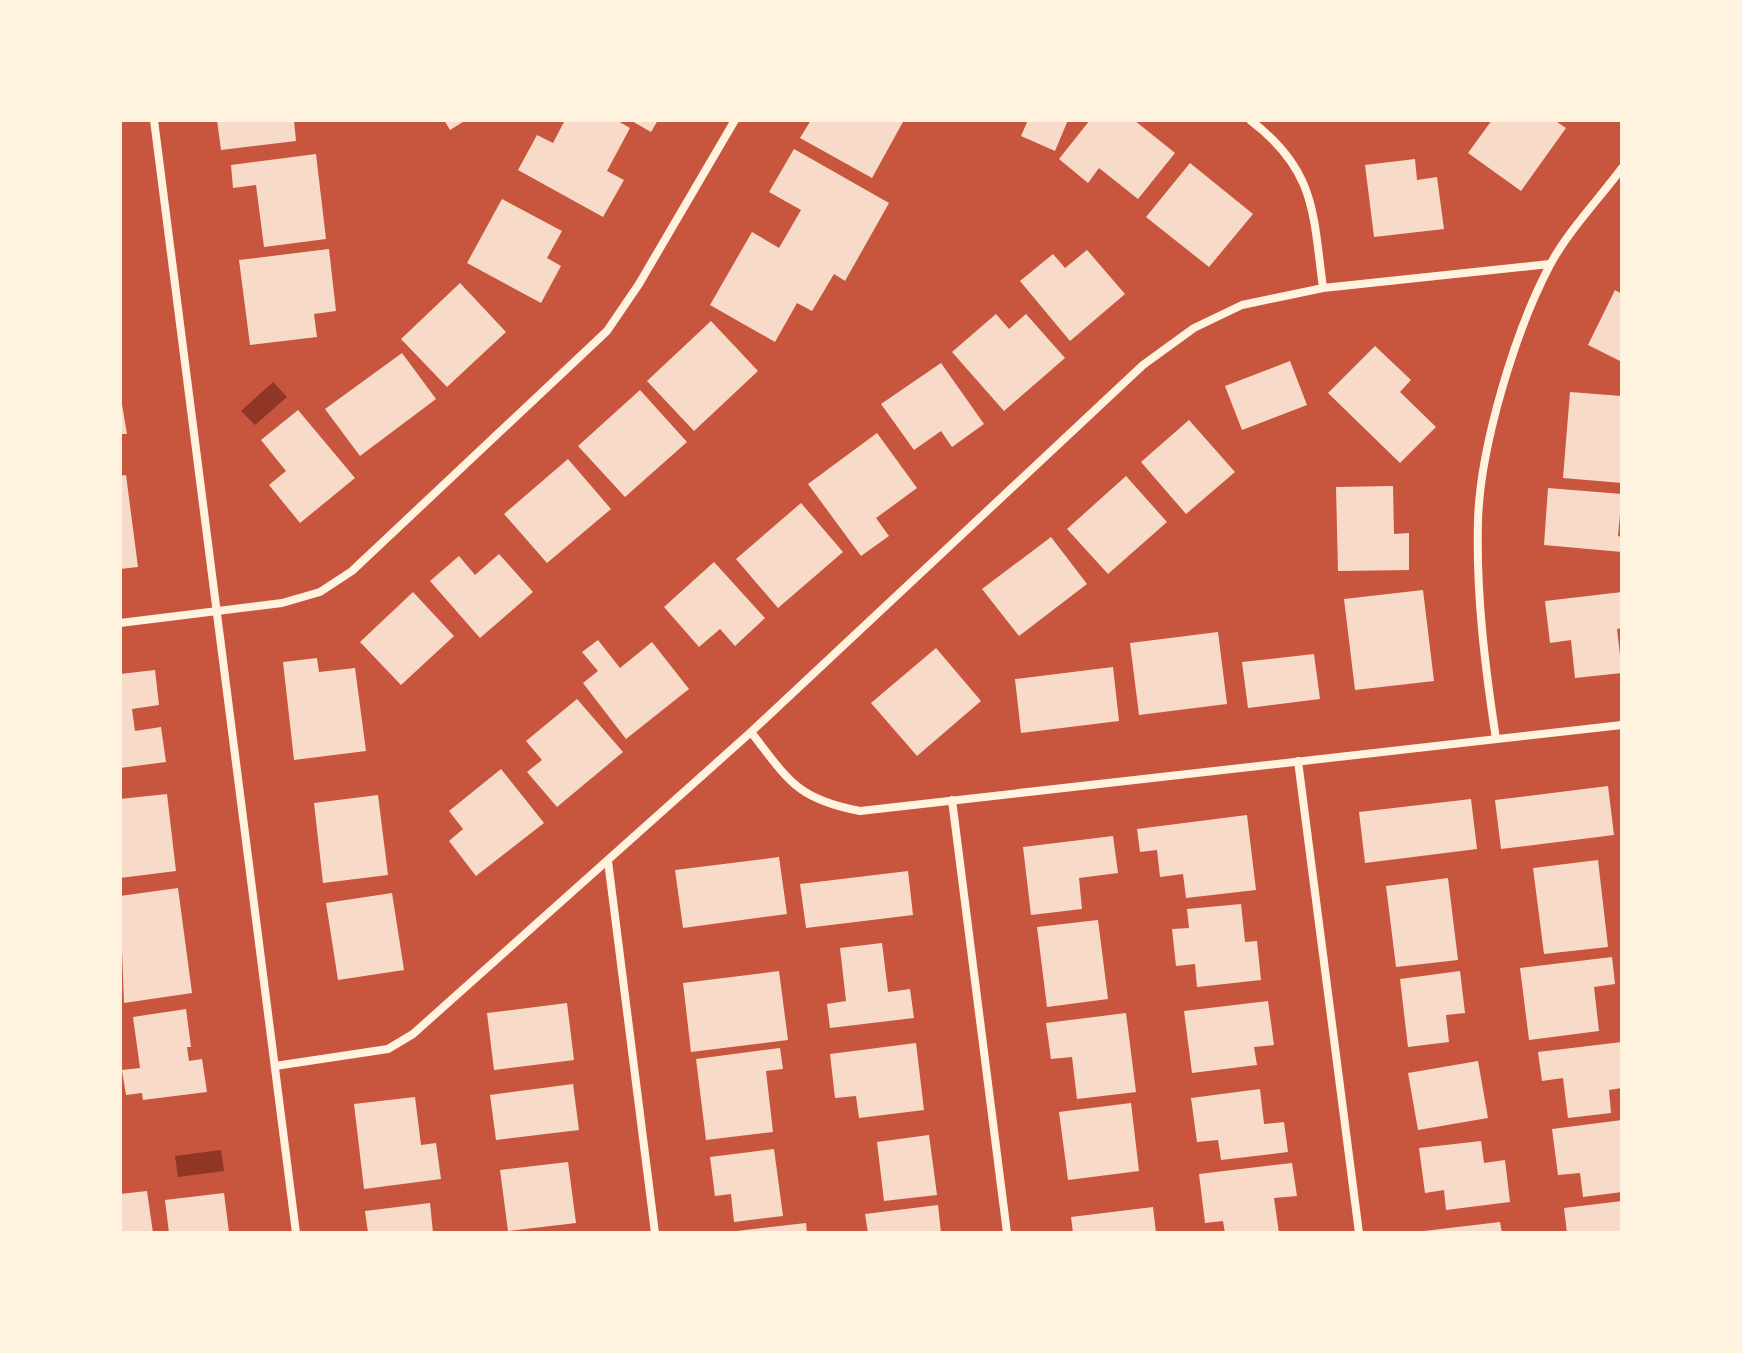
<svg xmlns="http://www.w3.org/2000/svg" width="1742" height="1353" font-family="Poppins,sans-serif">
  <rect width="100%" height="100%" fill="#c8553d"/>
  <path fill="#8f3625" d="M273,382L287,397L255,425L241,411Z
    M221,1150L224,1171L178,1177L175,1156Z"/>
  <path fill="#f7dbc8" d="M217,120H294L296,141L221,150Z
    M444,120H466L450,130Z
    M565,120H616L630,128L607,171L624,180L603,217L518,170L537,135L553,143Z
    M630,120H658L651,132Z
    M811,120H904L872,178L800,138Z
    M1028,120H1068L1055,151L1021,136Z
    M1090,120H1134L1175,153L1138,199L1099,168L1088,183L1059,159Z
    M1492,120H1554L1566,128L1521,191L1468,153Z
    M794,149L889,203L845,281L834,274L812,311L797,303L775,342L710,305L752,232L779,248L801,210L769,192Z
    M316,154L326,239L264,247L256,185L233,188L231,165Z
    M1415,159L1417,180L1437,177L1444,229L1374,237L1365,165Z
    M1190,163L1253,214L1209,267L1146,217Z
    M502,199L562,231L547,258L561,266L541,303L467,263Z
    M329,249L336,311L314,314L317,337L250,345L239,260Z
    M1087,250L1125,294L1070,341L1020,281L1053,254L1065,268Z
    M460,283L506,332L447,387L401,339Z
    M1615,290L1622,294V362L1588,345Z
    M996,314L1009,329L1026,314L1065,358L1004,411L952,352Z
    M711,321L758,371L694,431L647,381Z
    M1375,346L1411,380L1400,392L1436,427L1400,463L1328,393Z
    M402,353L436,399L360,456L325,409Z
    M1290,361L1307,405L1242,430L1225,386Z
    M941,363L984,424L952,447L941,431L914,450L881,404Z
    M640,390L687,442L625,497L578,446Z
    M1570,392L1622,396V483L1563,478Z
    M120,393L127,434H120Z
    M298,410L355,478L300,523L269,485L286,471L261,440Z
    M1189,420L1235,472L1186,514L1141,462Z
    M877,433L917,488L876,518L889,536L861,556L808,484Z
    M568,459L611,509L547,563L504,514Z
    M126,475L138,567L120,569V476Z
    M1126,476L1167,522L1108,574L1067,529Z
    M1393,486L1394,534L1409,533V570L1338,571L1336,487Z
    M1548,488L1622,494L1618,536L1622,537V552L1544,545Z
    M801,503L843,552L778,608L736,559Z
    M1051,537L1087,584L1019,636L982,589Z
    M499,554L533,592L480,638L430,581L459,556L475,575Z
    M714,562L765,618L735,646L720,629L699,647L664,607Z
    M1423,590L1434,681L1355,690L1344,599Z
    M413,592L454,636L401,685L360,642Z
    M1622,592V628L1617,629L1622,673L1575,678L1571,640L1550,643L1545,601Z
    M1218,632L1227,704L1139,715L1130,643Z
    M598,640L620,668L652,642L689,689L626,739L583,683L598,671L582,652Z
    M936,648L981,701L917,756L871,703Z
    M1314,654L1320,699L1248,708L1242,662Z
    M317,658L319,672L355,668L366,751L294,760L283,662Z
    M1113,667L1119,721L1021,733L1015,679Z
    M155,670L159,705L132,709L135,731L161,727L166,762L120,768V674Z
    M577,699L623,752L557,807L527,772L542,760L526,741Z
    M501,769L544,823L476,876L449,841L463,829L449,811Z
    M1608,786L1614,835L1501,849L1495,800Z
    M167,794L176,871L120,878V799Z
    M378,795L388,875L323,883L314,803Z
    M1471,799L1477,849L1365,863L1359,812Z
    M1247,815L1256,890L1186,898L1183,874L1160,877L1157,850L1140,852L1137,829Z
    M1113,836L1118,873L1079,878L1082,909L1031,915L1023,847Z
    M779,857L787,914L683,928L675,870Z
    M1598,860L1608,947L1544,954L1533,868Z
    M908,871L913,915L806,928L800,884Z
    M1448,878L1458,960L1396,967L1386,886Z
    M178,888L192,993L124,1003L120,896Z
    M392,893L404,970L338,980L326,903Z
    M1241,904L1245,942L1257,941L1261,980L1197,987L1195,964L1176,966L1172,929L1189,928L1187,909Z
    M1098,920L1108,999L1047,1007L1037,927Z
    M882,943L888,992L910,989L914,1018L830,1028L827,1004L846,1001L840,948Z
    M1612,957L1615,984L1594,987L1599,1031L1529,1040L1520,968Z
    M779,971L788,1040L691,1052L683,983Z
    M1460,971L1465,1013L1446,1015L1449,1042L1408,1047L1400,979Z
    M1268,1001L1274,1045L1254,1047L1257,1065L1192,1073L1184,1011Z
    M567,1003L574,1060L494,1070L487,1013Z
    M186,1009L191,1047H187L189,1061L202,1059L207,1092L143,1100L142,1093L126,1095L122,1070L140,1068L133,1017Z
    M1126,1013L1136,1092L1077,1099L1072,1057L1051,1059L1046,1023Z
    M1622,1042V1088L1609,1090L1611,1113L1568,1118L1563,1078L1542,1081L1538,1052Z
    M916,1043L924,1110L859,1118L856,1096L835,1098L830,1054Z
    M780,1048L783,1069L766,1071L773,1132L706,1140L696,1059Z
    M1478,1061L1488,1118L1418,1130L1408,1073Z
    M573,1084L579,1130L496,1140L490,1095Z
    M1260,1089L1264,1124L1284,1122L1288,1152L1221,1160L1218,1140L1197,1142L1191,1098Z
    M415,1097L421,1145L436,1143L441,1179L364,1189L354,1104Z
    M1131,1103L1139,1171L1068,1180L1059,1112Z
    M1622,1120V1192L1583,1197L1580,1173L1558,1175L1552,1129Z
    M929,1135L937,1195L884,1201L877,1142Z
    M1481,1141L1484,1163L1505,1160L1510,1202L1446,1210L1444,1190L1425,1193L1419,1148Z
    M774,1149L783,1216L734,1222L731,1194L715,1196L710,1157Z
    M568,1162L576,1223L508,1231L500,1170Z
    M1292,1163L1297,1196L1274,1198L1279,1233H1225L1223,1221L1205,1223L1199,1174Z
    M147,1191L153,1233H120V1194Z
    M224,1193L229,1233H169L165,1200Z
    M1622,1201V1233H1567L1564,1208Z
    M430,1203L433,1233H368L365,1211Z
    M938,1205L941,1233H868L865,1214Z
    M1153,1207L1156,1233H1073L1071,1217Z
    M1500,1222L1502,1233H1424V1231Z
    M806,1223L807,1233H737V1231Z"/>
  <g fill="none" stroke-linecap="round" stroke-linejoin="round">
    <path stroke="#fff3e0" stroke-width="8" d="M154,120L296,1233
      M1250,120C1316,170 1313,213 1323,288
      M120,623L282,603L320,592L352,571L607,331L639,284L735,120
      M751,732C789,781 797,799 860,811L1622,725
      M1496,739C1485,667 1476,594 1478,521C1480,447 1515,331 1550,265C1568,231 1599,199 1622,168
      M1298,761L1359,1233
      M952,800L1007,1233
      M608,861L655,1233
      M275,1066L388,1049L413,1034L751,732L1143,365L1194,328L1242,305L1323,288L1550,264"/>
  </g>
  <rect width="1742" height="1353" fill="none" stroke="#fff3e0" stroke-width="244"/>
</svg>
